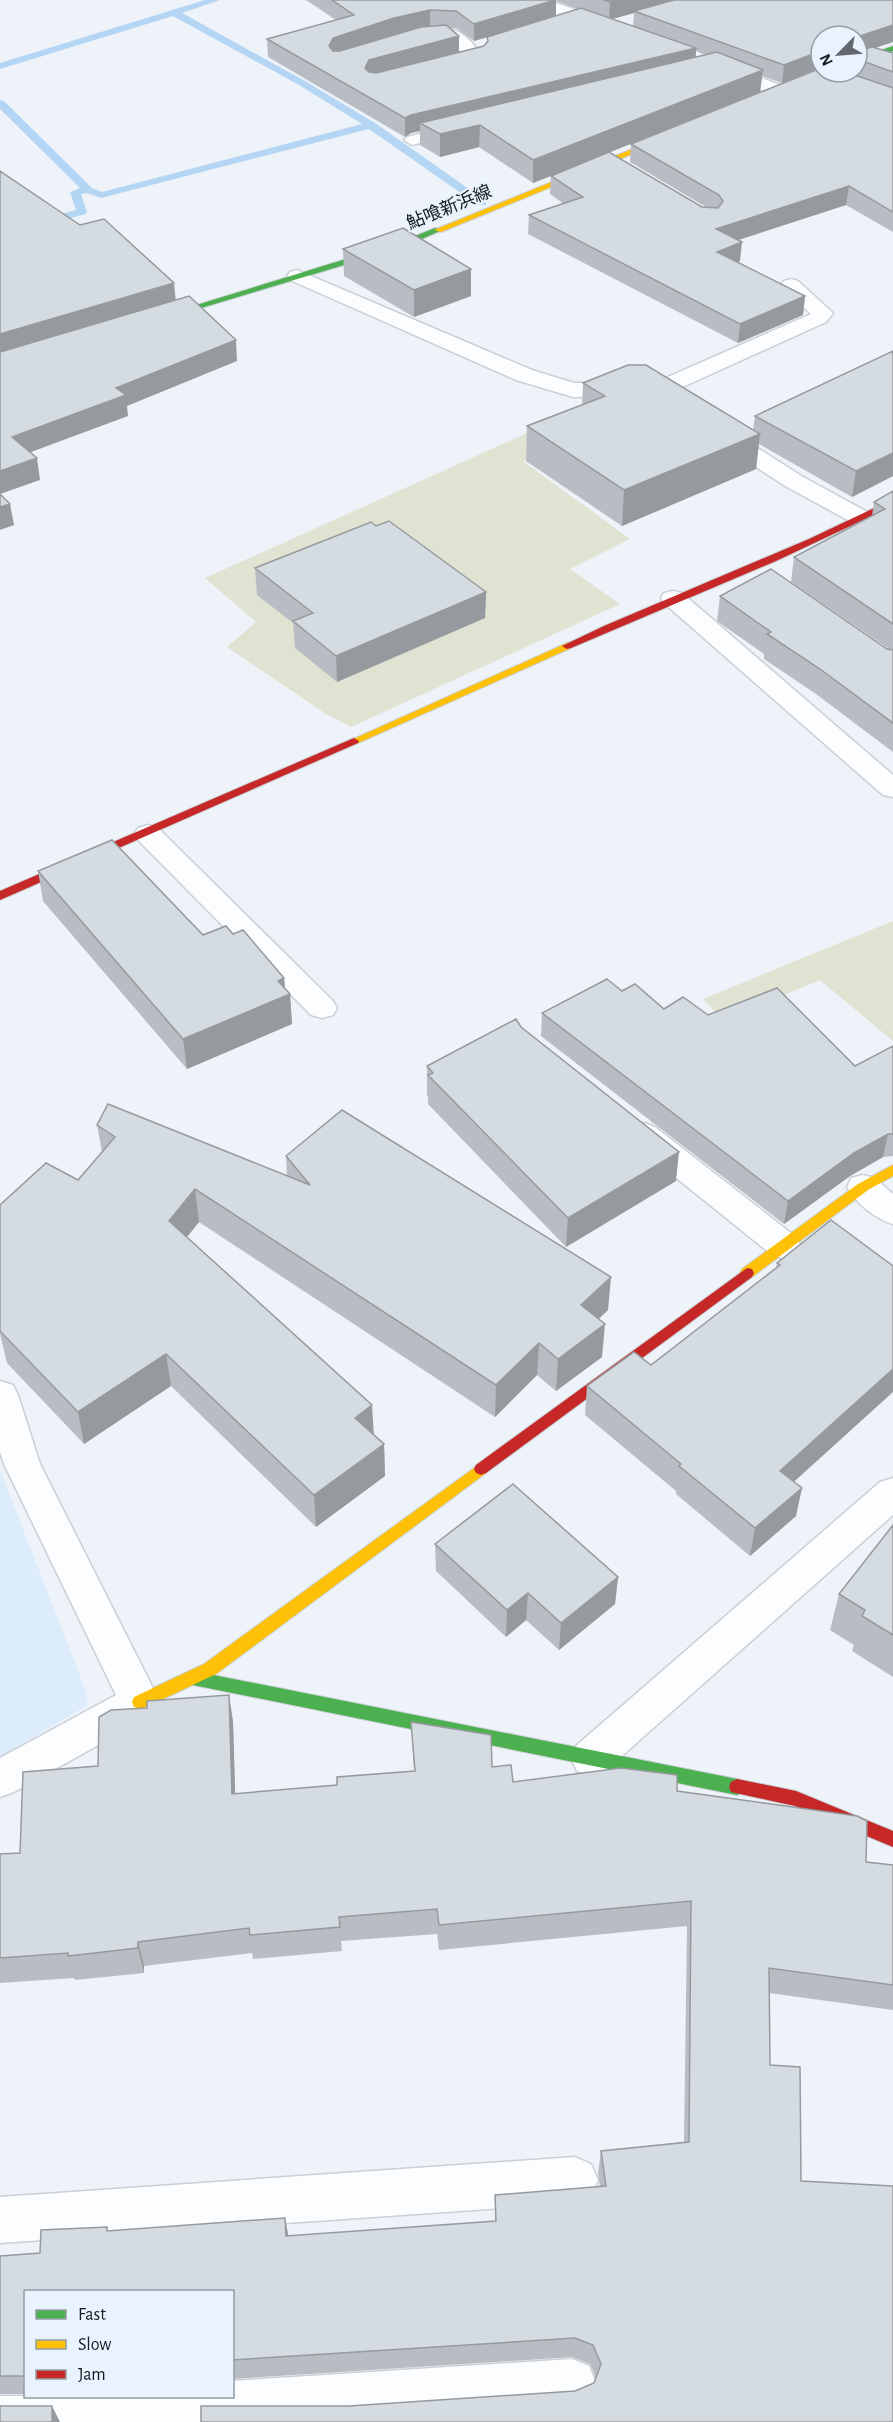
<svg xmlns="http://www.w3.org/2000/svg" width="893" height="2422" font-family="'Alegreya Sans','Noto Sans JP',sans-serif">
  <rect width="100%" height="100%" fill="#edf3f8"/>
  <path fill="#dcecfc" d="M0,1470L86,1691L88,1705L0,1757Z"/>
  <path fill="#e0e2d2" d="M572,413L595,432L523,461L630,539L570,569L620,604L351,727L326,714L227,647L256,622L205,578Z
    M893,921V1041L820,980L723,1020L703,999Z"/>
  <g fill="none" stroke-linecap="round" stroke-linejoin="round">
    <path fill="#b4d5f3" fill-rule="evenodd" d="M205,0H220L182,13L305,81L375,123L486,201V205H478L369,129L101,198L87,193L81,194L87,212L86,214L0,236V230L76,210L70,192L80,188L0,109V100L4,101L92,188L102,192L362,124L299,85L173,16L0,69V63Z"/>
    <defs>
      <path id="lane" d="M454,125L462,130L459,133L412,145L404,140L407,137Z"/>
      <path id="street" d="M522,0H547L616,23L619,27L616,31H604L524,4Z
        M451,29C461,31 472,42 479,51L476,55H464L447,40L413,41L410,37L413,33Z
        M720,63L789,88L792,92L789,96H777L714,72L711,68L714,64Z
        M297,270L532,370L574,383H654L811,314L784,289L781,285L784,281L791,279L798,281L833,313L826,322L665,395L573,397L516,380L290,280L287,276L290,272Z
        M720,427L728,429L803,477L871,514L875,519L871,524L863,526L855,524L787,487L712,439L709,434L712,429Z
        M673,591L682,593L893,775V797L883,795L664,603L661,598L664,593Z
        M148,825L158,828L333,1001L337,1008L333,1015L322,1018L311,1015L138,840L134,834L138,828Z
        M644,1123L655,1127L796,1237L801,1246L796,1255L784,1259L772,1255L633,1143L628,1135L633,1127Z
        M863,1175L875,1178L893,1194V1224C875,1219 856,1203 847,1187L851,1178Z
        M0,1381L13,1385L18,1395L40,1464L160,1702L154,1714L14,1792L0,1797V1758L116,1695L4,1464L0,1452Z
        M893,1478V1515L605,1771L591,1776L577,1771L571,1758L577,1745L880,1482Z
        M575,2157L591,2164L598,2180L591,2196L575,2203L0,2243V2197Z
        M572,2359L589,2366L596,2383L589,2400L572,2407L351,2422H0V2396H232V2381Z"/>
      <path id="fast" d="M893,46V51L857,64V59Z
        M435,228L442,230L404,247L158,321L151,319L398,243Z
        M193,1671L737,1779L743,1782L745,1787L743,1792L737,1795L193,1685L187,1683L185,1678L187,1673Z"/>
      <path id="slow" d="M669,134L676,136L441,232L434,230Z
        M567,643L572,646L571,648L358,743H350L349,741Z
        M893,1165V1176L868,1190L752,1277H742L740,1273L742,1269L858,1184Z
        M481,1463L486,1465L488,1469L486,1473L216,1674L146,1707L140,1709L134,1707L132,1702L134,1697L204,1664Z"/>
      <path id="jam" d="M893,499V506L776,561L571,648L567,649L562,646L604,626L809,539Z
        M354,738L359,741L358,743L0,900V891Z
        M747,1268L752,1269L754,1273L752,1277L486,1473L481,1475L476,1473L474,1469L476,1465Z
        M737,1779L796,1791L893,1831V1847L795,1806L731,1792L729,1787L731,1782Z"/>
    </defs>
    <use href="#lane" stroke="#cad0d5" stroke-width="3"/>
    <use href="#street" stroke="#cad0d5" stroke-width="3"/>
    <use href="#fast" stroke="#cad0d5" stroke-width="2"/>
    <use href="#slow" stroke="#cad0d5" stroke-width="2"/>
    <use href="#jam" stroke="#cad0d5" stroke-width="2"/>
    <use href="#lane" fill="#fcfdfe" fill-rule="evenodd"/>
    <use href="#street" fill="#fcfdfe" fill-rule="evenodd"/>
    <use href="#fast" fill="#4caf50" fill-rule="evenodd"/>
    <use href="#slow" fill="#ffc107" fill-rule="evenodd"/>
    <use href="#jam" fill="#c62828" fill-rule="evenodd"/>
  </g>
  <path fill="#b7bdc2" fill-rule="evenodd" d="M306,0H893V42L875,48L893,53V232L846,205L737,240L740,261L738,262L805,296L803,315L738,343L528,234L529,215L564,204L550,194L551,176L533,183L479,147L440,157L420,145V131L411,133L405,137L268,57L267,39L336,20ZM556,1L578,9L556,16ZM634,13L633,27L612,19ZM450,28H456L474,41L487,37V42L484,46L459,52V36ZM821,36L857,59V72H821L631,144L630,162L706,207H702L575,166L760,92L762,76L782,83L821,68ZM696,51L705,55L696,57Z
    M343,249L471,269V296L414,317L344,276Z
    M893,351V476L852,497L759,444L756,469L622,526L526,461L527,426L582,405L583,383L753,430L755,416Z
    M893,491V752L816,694L764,659V654L717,621L720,596L889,649L791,582L794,557L872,516L874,502Z
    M376,526L486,592L485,618L337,682L295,648L293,623L257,595L255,568Z
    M38,871L203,935L233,934L284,978L285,989L290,994L292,1024L187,1069L43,901Z
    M622,991L664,1009L708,1015L855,1066L893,1046V1156L883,1157L850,1176L784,1224L541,1036L542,1013Z
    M521,1027L676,1181L566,1247L428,1104V1097L427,1096V1066Z
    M97,1125L287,1176L286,1156L608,1310L598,1319L602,1357L556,1391L537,1375L495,1417L199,1222L187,1237L374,1435L384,1444L385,1476L316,1527L171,1386L84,1444L7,1363L0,1334V1205L78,1180L102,1152Z
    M831,1220L794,1482L796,1516L750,1556L676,1494V1491L585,1415L587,1386L651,1365L776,1268L777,1263Z
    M893,1525V1677L852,1651L854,1645L830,1630L839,1594Z
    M435,1544L618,1577L615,1604L559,1650L526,1620L506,1637L436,1571Z
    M229,1695L233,1722L235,1794L337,1785L414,1771L411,1722L492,1767L513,1782L677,1791L866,1862L893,1865V2010L769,1993L770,2065L801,2181L893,2422L349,2406L575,2391L594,2383L596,2378L590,2364L572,2357L232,2379V2292H26V2394H0V2256L40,2253L107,2227L108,2231L288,2236L495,2221V2195L600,2187L598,2173L601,2151L684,2142L687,1926L439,1950L437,1934L341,1941L342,1951L253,1959L252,1953L144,1966V1973L75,1980L74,1978L0,1983V1854L20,1853L98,1766L147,1708Z"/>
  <path fill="#959a9e" d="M556,0V17L474,41V24Z
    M618,0H679L634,11V13L609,20L610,2Z
    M430,10V27L329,63V46L333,38L394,18Z
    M893,25V42L857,54V37Z
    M459,36V54L365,85V68L369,60Z
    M696,48L695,66L420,123V131L411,133L405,137V118L411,115Z
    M821,51L820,68L782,83L784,65Z
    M763,70L760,92L533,183V160Z
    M480,125L479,147L440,157V134Z
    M849,186L846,205L714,248L716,229Z
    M742,242L740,261L715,271L717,252Z
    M471,269V296L414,317V290Z
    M174,283L176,303L0,356V334Z
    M805,296L803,315L738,343L740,324Z
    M236,340L237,361L127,406L128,416L15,458L12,437L116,388Z
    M760,434L756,469L622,526L624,490Z
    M893,453V476L852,497L856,471Z
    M37,458L40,480L0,494V471Z
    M10,504L14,525L0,530V507Z
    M486,592L485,618L337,682L336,656Z
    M284,978L286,996L290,994L292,1024L187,1069L183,1039L278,981Z
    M888,1134L883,1157L850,1176L784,1224L788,1201L854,1153Z
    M679,1152L676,1181L566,1247L568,1218Z
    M195,1189L199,1222L173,1254L169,1221Z
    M611,1277L608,1310L579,1338L581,1305Z
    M605,1324L602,1357L556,1391L558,1359Z
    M539,1343L537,1375L495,1417L496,1385Z
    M166,1354L171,1386L84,1444L78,1412Z
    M893,1369V1392L775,1499L780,1471Z
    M372,1405L374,1437L355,1418Z
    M384,1444L385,1476L316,1527L314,1495Z
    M802,1488L796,1516L750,1556L755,1528Z
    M618,1577L615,1604L559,1650L561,1623Z
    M528,1593L526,1620L506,1637L507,1610Z
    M229,1695L233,1722L236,1820L232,1794Z
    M138,1942L144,1966V1973L138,1948Z
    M285,2218L289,2239L286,2236Z
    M52,2406L60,2422H52Z"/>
  <path fill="#d5dce1" stroke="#959a9e" stroke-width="1.5" d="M332,0H555L474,24L456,11L430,10L394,18L333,38L329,46L333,51H340L421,27L446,25L459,36L369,60L365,68L369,72L376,73L484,46L488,41L487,37L581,8L696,48L411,115L405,118L267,39L354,15Z
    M603,0H618L610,2Z
    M674,0H893V25L857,37L858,51L872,47L893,53V72L857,59V36H821V51L784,65L634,11Z
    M717,52L763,70L533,160L480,125L440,134L420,123Z
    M821,68V72H846L893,88V212L849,186L716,229L742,242L717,252L805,296L740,324L529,215L583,197L551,176L609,152L702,207L718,208L723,201L719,195L631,144Z
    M0,171L80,225L104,219L174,283L0,334Z
    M403,228L471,269L414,290L343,249Z
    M189,296L236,340L116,388L126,395L12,437L37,458L0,471V352Z
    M893,351V453L856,471L755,416Z
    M628,365H646L760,434L624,490L527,426L605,396L583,383Z
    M893,491V624L794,557L885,509L874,502Z
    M0,494L10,504L0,507Z
    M389,521L486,592L336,656L293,621L313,613L255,568L371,522L376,526Z
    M771,569L887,649L893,650V723L820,669L767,634L771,632L720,596Z
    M112,840L203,935L226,926L233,934L243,930L284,978L278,981L290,994L183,1039L38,871Z
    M607,979L622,991L635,984L664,1009L683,997L708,1015L777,988L855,1066L893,1046V1134H888L854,1153L788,1201L542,1013Z
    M516,1019L521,1027L679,1152L568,1218L428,1075L433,1073L427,1066Z
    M108,1104L310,1185L286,1156L342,1110L611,1277L581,1305L605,1324L558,1359L539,1343L496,1385L195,1189L169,1221L372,1405L355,1418L384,1444L314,1495L166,1354L78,1412L0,1331V1205L46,1163L78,1180L115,1137L97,1125Z
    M831,1220L893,1266V1369L780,1471L802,1488L755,1528L679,1466L681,1464L587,1386L634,1352L651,1365L780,1265L777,1263Z
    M513,1484L618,1577L561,1623L528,1593L507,1610L435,1544Z
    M893,1525V1635L862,1616L865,1610L839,1594Z
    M229,1695L232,1794L337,1785V1777L415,1771L411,1722L491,1735L492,1767L511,1765L513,1782L621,1768L677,1775V1791L857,1816L867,1821L866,1862L893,1865V1985L769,1968L770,2065L800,2067L801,2181L893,2186V2422H201V2406H349L575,2391L594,2383L601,2364L593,2345L575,2338L232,2360V2292H26V2376H0V2256L40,2253L41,2230L107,2227V2231L285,2218L286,2236L496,2221L495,2195L606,2186L601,2151L689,2142L691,1901L439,1925L437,1909L339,1917L340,1927L250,1935L249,1928L138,1942V1948L68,1956V1953L0,1958V1854L20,1853L23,1772L98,1766L99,1717L111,1710L147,1708V1701Z
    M0,2406H52V2422H0Z"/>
  <g text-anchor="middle" stroke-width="4.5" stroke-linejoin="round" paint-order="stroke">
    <g font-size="18" fill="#151c22" stroke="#e8f3fd">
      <text transform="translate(449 207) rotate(-22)" y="6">鮎喰新浜線</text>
    </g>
  </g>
  <rect x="24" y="2290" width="210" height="108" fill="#e8f3fd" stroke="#949da5" stroke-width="1.5"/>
  <rect x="36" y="2310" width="30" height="9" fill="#4caf50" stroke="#949da5" stroke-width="1.5"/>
  <text x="78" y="2320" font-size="18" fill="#151c22">Fast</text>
  <rect x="36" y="2340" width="30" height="9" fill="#ffc107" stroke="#949da5" stroke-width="1.5"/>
  <text x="78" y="2350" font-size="18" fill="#151c22">Slow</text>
  <rect x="36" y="2370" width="30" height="9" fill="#c62828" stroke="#949da5" stroke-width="1.5"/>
  <text x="78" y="2380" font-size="18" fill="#151c22">Jam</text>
  <g transform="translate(839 54) rotate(245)"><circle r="28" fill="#e8f3fd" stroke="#949da5" stroke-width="1.5"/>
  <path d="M0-4.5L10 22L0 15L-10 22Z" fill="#61676d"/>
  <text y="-9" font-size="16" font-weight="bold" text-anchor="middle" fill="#151c22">N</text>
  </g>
</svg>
